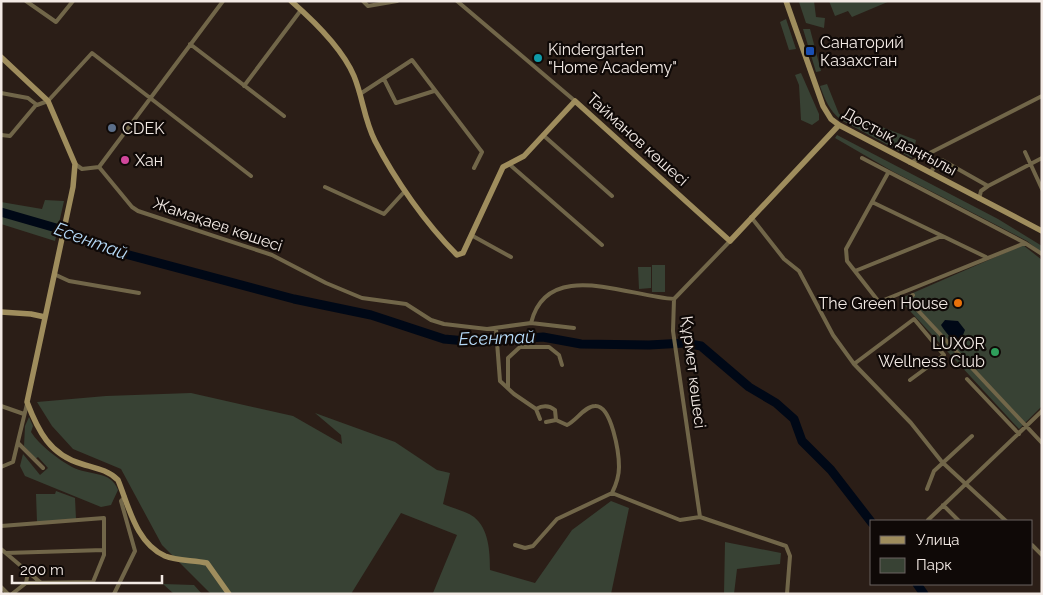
<svg xmlns="http://www.w3.org/2000/svg" width="1043" height="595" font-family="Raleway,sans-serif">
  <rect width="100%" height="100%" fill="#2b1e17"/>
  <path fill="#384234" d="M814,1L816,17L825,18L824,28L806,23L799,2Z
    M829,1H890L852,17L848,11L835,16Z
    M786,19L796,49L789,50L780,22Z
    M803,29H810L821,71L816,72Z
    M801,73L819,114V120L812,125L801,120L799,85L795,75Z
    M827,84L839,114L847,118L853,116L916,140L912,158L841,120C829,110 825,100 820,86Z
    M837,135L998,219L1042,246V253L1027,241L892,171L835,138Z
    M45,200L64,201L55,241L1,224V202L42,209Z
    M1023,245L1042,260V406L1019,429L899,299Z
    M652,265H665V292H652Z
    M638,267H651V288L639,289Z
    M191,393L293,416L342,444L341,435L315,413L395,442L437,470L450,473L443,504C452,508 466,511 474,517C489,529 490,552 490,570L535,583L572,530L611,501L629,508L611,594H435L433,593L457,535L401,513L351,594H211L162,545L121,469L73,449L52,426L37,402L106,396Z
    M29,417L33,426L31,432C40,446 58,459 72,467C89,476 111,470 118,490L111,505L101,507L25,476L20,466L23,454L40,475L48,468L38,457L35,459L24,446L25,426Z
    M56,491L75,498L76,519L37,522L36,494H55Z
    M725,542L781,553L780,564L737,569L734,594H724Z
    M163,584L194,585L202,594H174Z"/>
  <path fill="#000816" d="M945,320L958,321L965,330L963,335L966,340L965,343C955,345 946,333 941,325Z"/>
  <g fill="none" stroke-linecap="round" stroke-linejoin="round">
    <path stroke="#000816" stroke-width="9" d="M1,212L70,232L99,247L294,299L371,315L444,339L477,342L543,337L581,344L649,345L685,343L701,346L749,387L776,403L794,419L802,441L831,470L872,523
      M917,584L924,594"/>
    <path stroke="#716649" stroke-width="4" d="M26,1L56,22L73,1
      M363,1L368,6L397,1
      M457,1L575,101
      M190,44L284,116
      M384,79L396,103L434,91
      M244,86L301,10
      M1,93L28,98L37,105L48,101L92,53L251,176
      M360,94L412,60L482,152L474,168
      M1,135L10,136L36,105
      M543,135L612,196
      M1025,152L1042,189
      M862,158L1025,243L1042,254
      M910,163L1042,96
      M75,164L82,169L99,167L223,1
      M509,164L602,245
      M99,167L132,207L138,211L272,255L326,283L362,298L406,304L431,320L444,324L487,329L531,323L574,328
      M888,173L846,249L847,261L879,302L1025,243
      M930,173L938,162L942,160L988,186
      M325,187L384,214L405,191
      M979,199L981,191L988,186L1042,158
      M872,202L986,257
      M751,217L784,259L799,271L833,335L854,364
      M471,235L511,257
      M730,241L674,299L673,331L700,517L786,546L790,556L787,594
      M855,271L942,236
      M56,275L69,281L139,293
      M913,295L910,297L911,303L1042,443
      M531,323C547,258 626,296 674,299
      M496,329L500,381L514,394L536,409L540,419
      M967,379L1019,434
      M910,380L944,355L914,319L854,364L911,423L942,462L1006,521
      M508,387V358L520,347H549L559,355L562,365
      M1,406L24,414
      M536,409C543,405 549,405 555,410L556,420
      M18,443L43,468
      M1,467L13,462L27,404
      M927,489L934,471L972,436
      M612,493L680,520L700,517
      M943,505L959,521
      M928,520L1042,411
      M1,526L104,518V555L93,582L26,583
      M515,545L525,548L533,546L557,519L612,493C616,485 619,475 619,467C619,454 612,405 595,406C585,406 576,421 567,425L556,420L546,422
      M1032,545L1042,555
      M1,549L28,572L26,583L12,594
      M6,553L104,550
      M28,572L40,582
      M1,587L8,594
      M114,594L135,551L121,501L125,497"/>
    <path stroke="#9f8d5d" stroke-width="5.5" d="M291,1C314,21 342,48 354,76C363,98 364,119 375,141C395,180 426,224 457,255L463,253L503,167L524,156L575,101L730,241L839,125
      M786,1L823,106L831,119L839,125L1042,231
      M1,57L48,101L75,164L73,187L27,402C38,431 50,455 82,464C95,468 108,470 118,480C129,507 136,543 165,556C177,561 194,560 207,563L229,594
      M1,312L31,314L45,317"/>
  </g>
  <rect fill="#1a4fb4" stroke="#0f0907" stroke-width="2" x="805" y="46" width="10" height="10" rx="2.5"/>
  <circle fill="#0f9aa8" stroke="#0f0907" stroke-width="2" cx="538" cy="58" r="5"/>
  <circle fill="#5c6f8a" stroke="#0f0907" stroke-width="2" cx="112" cy="128" r="5"/>
  <circle fill="#d1479c" stroke="#0f0907" stroke-width="2" cx="125" cy="160" r="5"/>
  <circle fill="#e8710a" stroke="#0f0907" stroke-width="2" cx="958" cy="303" r="5"/>
  <circle fill="#2e9e5b" stroke="#0f0907" stroke-width="2" cx="995" cy="352" r="5"/>
  <g text-anchor="middle" stroke-width="4.5" stroke-linejoin="round" paint-order="stroke">
    <g font-size="16" fill="#f3eae5" stroke="#0f0907" text-anchor="start">
      <text x="820" y="48">Санаторий<tspan x="820" dy="18">Казахстан</tspan></text>
      <text x="548" y="55">Kindergarten<tspan x="548" dy="18">"Home Academy"</tspan></text>
      <text x="122" y="134">CDEK</text>
      <text x="135" y="166">Хан</text>
      <text x="948" y="309" text-anchor="end">The Green House</text>
      <text x="985" y="349" text-anchor="end">LUXOR<tspan x="985" dy="18">Wellness Club</tspan></text>
    </g>
    <g font-size="16" fill="#f3eae5" stroke="#0f0907">
      <text transform="translate(638 139) rotate(42)" y="6">Тайманов көшесі</text>
      <text transform="translate(900 141) rotate(28)" y="6">Достық даңғылы</text>
      <text transform="translate(218 224) rotate(19)" y="6">Жамақаев көшесі</text>
      <text transform="translate(694 372) rotate(83)" y="6">Құрмет көшесі</text>
    </g>
    <g font-size="18" font-style="italic" fill="#b6daf8" stroke="#0f0907">
      <text transform="translate(91 241) rotate(20)" y="6">Есентай</text>
      <text transform="translate(497 338) rotate(-2)" y="6">Есентай</text>
    </g>
  </g>
  <rect width="1043" height="595" fill="none" stroke="#f3eae5" stroke-width="5"/>
  <rect x="870" y="520" width="162" height="65" fill="#0f0907" stroke="#6a6360"/>
  <rect x="880" y="536" width="25" height="8" fill="#9f8d5d" stroke="#6a6360"/>
  <text x="916" y="545" font-size="15" fill="#f3eae5">Улица</text>
  <rect x="880" y="558" width="25" height="15" fill="#384234" stroke="#6a6360"/>
  <text x="916" y="570" font-size="15" fill="#f3eae5">Парк</text>
  <path d="M12 575v8h150v-8" fill="none" stroke="#f3eae5" stroke-width="2.5"/>
  <text x="20" y="575" font-size="15" fill="#f3eae5" stroke="#0f0907" stroke-width="4" paint-order="stroke">200 m</text>
</svg>
